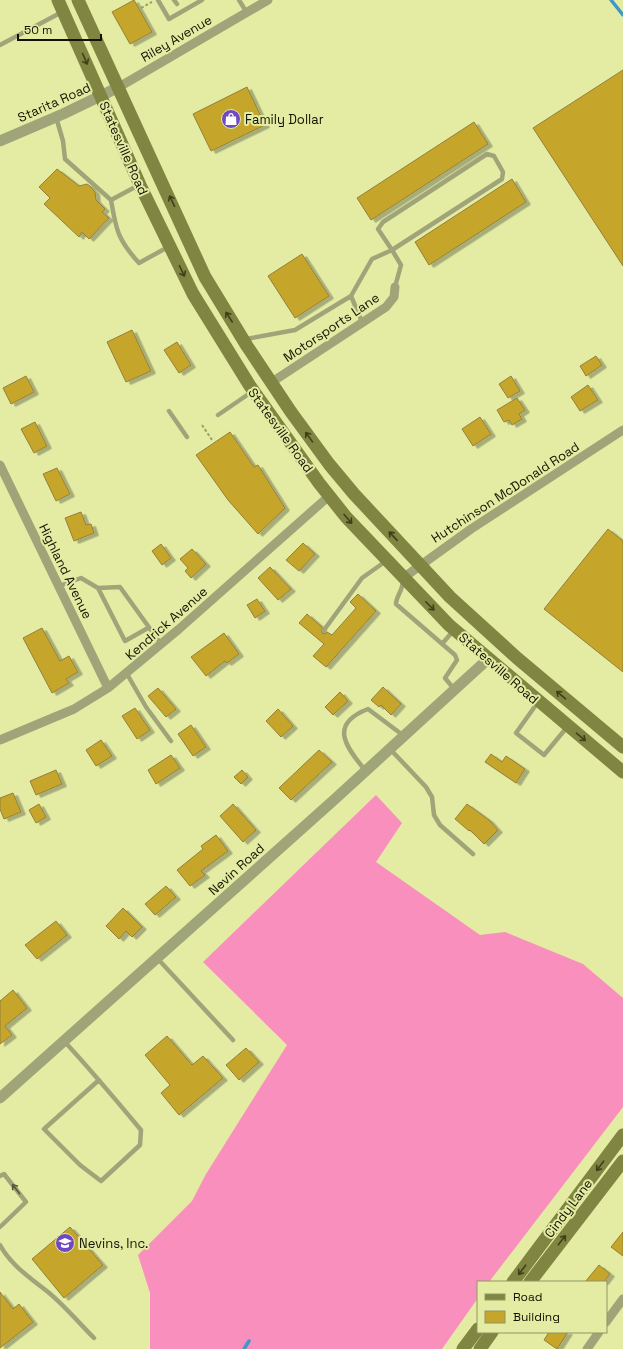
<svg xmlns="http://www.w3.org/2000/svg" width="623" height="1349" font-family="'Space Grotesk',sans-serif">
  <defs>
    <filter id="shadow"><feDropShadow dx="4.5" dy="2.5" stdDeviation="0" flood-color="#0004"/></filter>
  </defs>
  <rect width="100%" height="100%" fill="#e4eca4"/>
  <path fill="#f88fbd" d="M376,795L402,823L376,862L480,935L505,932L583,964L623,998V1107L489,1282H478V1298L442,1349H150V1293L138,1255L192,1201L206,1174L287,1045L203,962Z"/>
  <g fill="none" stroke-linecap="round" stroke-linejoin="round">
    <path stroke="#3d99c6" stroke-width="3.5" d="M611,0L623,15
      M244,1349L249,1341"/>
  </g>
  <path fill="#c5a52c" stroke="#94803a" filter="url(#shadow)" d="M134,0L152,32L130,44L112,12Z
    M623,70V266L533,128Z
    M247,87L265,125L211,151L193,114Z
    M474,122L488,144L371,220L357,198Z
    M57,169L79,186L87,184L90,186L95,192L96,200L105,209L102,212L109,218L89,239L82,232L79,237L44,204L50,198L39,187Z
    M512,179L526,202L429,265L415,242Z
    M302,254L329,296L295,318L268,276Z
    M132,330L151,371L126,382L107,342Z
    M177,342L191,365L179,373L164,350Z
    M596,356L602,365L586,376L580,366Z
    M26,376L34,392L11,404L3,388Z
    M511,376L520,391L508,398L499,384Z
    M588,385L598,400L580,411L571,397Z
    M517,398L525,410L519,414L522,419L512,425L509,420L504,422L497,410Z
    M480,417L491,434L473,446L462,429Z
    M35,422L47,446L34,453L21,429Z
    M230,432L254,467L258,465L285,508L258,534L228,500L196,455Z
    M57,468L70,494L56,501L43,474Z
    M81,512L86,525L91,524L94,533L74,541L65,518Z
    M608,529L623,541V672L544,609Z
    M303,543L315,554L299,571L286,560Z
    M161,544L171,558L162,565L152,551Z
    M192,549L206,564L191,578L185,571L188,568L180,559Z
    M270,567L291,589L278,600L258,578Z
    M358,594L376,611L326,667L313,656L324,644L299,623L307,614L322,627V633L325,634L327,632L332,635L356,608L350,602Z
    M257,599L265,611L255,618L247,605Z
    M42,628L60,661L69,656L78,672L66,679L69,683L52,693L23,638Z
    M224,633L239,654L227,663L225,661L206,676L191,657Z
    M383,687L401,704L391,715L381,705L379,707L371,700Z
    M158,688L176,709L166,717L148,696Z
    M340,692L348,701L333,715L325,707Z
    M135,708L150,730L137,739L122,716Z
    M278,709L293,726L281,737L266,721Z
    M191,725L206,747L193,756L178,734Z
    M101,740L112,756L96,766L86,750Z
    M319,750L332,762L291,800L279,788Z
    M491,754L502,762L506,756L525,769L516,783L485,762Z
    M171,755L180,768L156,784L148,770Z
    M56,770L62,784L36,795L30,781Z
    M242,770L248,777L241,784L234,777Z
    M13,793L21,812L4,819L0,809V798Z
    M39,804L46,817L36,823L29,810Z
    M233,804L256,830L243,842L220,816Z
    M467,804L489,820L498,830L484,844L470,830L469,831L455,819Z
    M216,835L228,851L201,871L205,875L190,886L177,870L203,849L201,846Z
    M166,886L176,897L155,915L145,904Z
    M123,908L142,927L132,937L126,931L119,939L106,926Z
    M56,921L67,935L37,959L25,945Z
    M13,990L27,1008L5,1026L12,1035L0,1044V1001Z
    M167,1036L192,1065L203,1056L223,1078L179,1115L161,1093L170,1085L145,1055Z
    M246,1048L259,1062L239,1080L226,1065Z
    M70,1227L103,1265L64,1298L32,1259Z
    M623,1232V1256L611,1247Z
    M599,1265L610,1274L604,1282H585Z
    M0,1292L13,1309L19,1304L33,1322L0,1348Z
    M549,1332H568L557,1349L544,1340Z"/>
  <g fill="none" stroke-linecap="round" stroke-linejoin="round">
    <path stroke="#9ba16c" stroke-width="2" stroke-dasharray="3 2" stroke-linecap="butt" d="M141,8L152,2
      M202,425L212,440"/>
    <path stroke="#a0a579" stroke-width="4.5" d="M158,0L169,19L202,0
      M174,0L177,4
      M239,0L247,13
      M0,45L62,12
      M56,117L63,141L65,159L111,200L139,185
      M111,200C116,230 118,240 139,263L168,247
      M362,322L351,296L372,259L392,250L378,229L383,222L487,154L494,156L503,172L502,179L392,250L401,265L395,287
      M246,339L295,330L351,296
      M169,411L187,437
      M218,415L253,391
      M403,580C403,591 396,596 396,604L455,655L457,660L445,678L454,689
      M59,586L81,578L98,588L120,587L161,644
      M98,588L125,641L148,628
      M324,630L362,578L386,561
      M442,644L453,631
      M127,674L146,707L171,741
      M538,702L516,733L544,755L568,726
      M390,749L426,787L432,797L434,815L440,825L473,854
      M365,770C345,746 329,724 368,709L404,736
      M157,958L233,1040
      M64,1041C91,1070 116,1100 141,1130L140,1145L101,1181L80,1165L44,1129L99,1080
      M0,1176L4,1174L26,1202L0,1227
      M0,1245C11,1265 30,1278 48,1292C65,1306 79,1323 94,1338"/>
    <path stroke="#a0a579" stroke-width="9" d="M119,87L268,0
      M272,382L386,307L394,297L395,287
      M0,465L108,688
      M403,578L471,529L623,430
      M0,740L74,709L108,688L179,629L329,496
      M606,1322L623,1299
      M587,1349L599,1332"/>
    <path stroke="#a0a579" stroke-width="11" d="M0,141L63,114L119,87
      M0,1098L335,799L488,659"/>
    <path stroke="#808641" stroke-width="13" d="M58,0L140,185L193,294L250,386L319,483L346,517L449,625L623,772
      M78,0L205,277L247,346L291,412L329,464L354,494L450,597L517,658L623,747
      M513,1282L623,1135
      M530,1282L623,1161
      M463,1349L478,1329
      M480,1349L492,1332"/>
  </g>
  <defs><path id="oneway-shaft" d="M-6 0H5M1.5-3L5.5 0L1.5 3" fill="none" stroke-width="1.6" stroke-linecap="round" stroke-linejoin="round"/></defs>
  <g stroke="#3d411a">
    <use href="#oneway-shaft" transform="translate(85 59) rotate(66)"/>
    <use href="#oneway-shaft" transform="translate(172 201) rotate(-115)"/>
    <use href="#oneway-shaft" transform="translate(182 271) rotate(64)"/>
    <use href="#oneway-shaft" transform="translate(229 317) rotate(-123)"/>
    <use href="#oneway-shaft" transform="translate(309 437) rotate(-126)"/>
    <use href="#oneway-shaft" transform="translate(348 519) rotate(49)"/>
    <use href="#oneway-shaft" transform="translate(393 536) rotate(-133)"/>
    <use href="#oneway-shaft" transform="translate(430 606) rotate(45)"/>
    <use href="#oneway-shaft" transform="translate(561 695) rotate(-140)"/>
    <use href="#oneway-shaft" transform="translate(581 737) rotate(40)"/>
    <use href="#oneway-shaft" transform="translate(600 1166) rotate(127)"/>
    <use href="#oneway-shaft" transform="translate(562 1240) rotate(-52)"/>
    <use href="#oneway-shaft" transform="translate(522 1270) rotate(127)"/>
  </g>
  <use stroke="#585c3c" href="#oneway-shaft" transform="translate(16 1189) rotate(-128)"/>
  <defs>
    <symbol id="shop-disc" viewBox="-11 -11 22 22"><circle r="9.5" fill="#6f49c2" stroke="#e4eca4"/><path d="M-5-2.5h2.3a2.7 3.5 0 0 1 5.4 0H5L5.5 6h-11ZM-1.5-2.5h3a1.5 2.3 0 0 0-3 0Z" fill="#fff"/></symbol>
    <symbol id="school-disc" viewBox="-11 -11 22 22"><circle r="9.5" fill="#6f49c2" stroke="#e4eca4"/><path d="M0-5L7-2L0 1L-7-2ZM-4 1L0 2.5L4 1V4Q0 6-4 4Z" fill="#fff"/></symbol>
  </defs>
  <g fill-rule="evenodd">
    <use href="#shop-disc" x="220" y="108" width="22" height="22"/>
    <use href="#school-disc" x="54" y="1232" width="22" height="22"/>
  </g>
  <g text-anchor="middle" stroke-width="4" stroke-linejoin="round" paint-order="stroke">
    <g font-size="13" fill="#111300" stroke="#e4eca4">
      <text transform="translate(176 38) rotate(-30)" y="5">Riley Avenue</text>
      <text transform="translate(54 102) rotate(-24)" y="5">Starita Road</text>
      <text transform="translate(124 148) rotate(66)" y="5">Statesville Road</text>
      <text transform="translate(331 327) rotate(-34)" y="5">Motorsports Lane</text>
      <text transform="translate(281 430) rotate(54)" y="5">Statesville Road</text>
      <text transform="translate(505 492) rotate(-33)" y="5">Hutchinson McDonald Road</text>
      <text transform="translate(66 571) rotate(64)" y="5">Highland Avenue</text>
      <text transform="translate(166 623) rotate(-41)" y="5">Kendrick Avenue</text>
      <text transform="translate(499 668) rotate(41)" y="5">Statesville Road</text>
      <text transform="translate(236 869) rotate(-42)" y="5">Nevin Road</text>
      <text transform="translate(568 1208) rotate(-53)" y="5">Cindy Lane</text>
    </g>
    <g font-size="13" fill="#111300" stroke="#e4eca4" text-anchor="start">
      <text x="245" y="124">Family Dollar</text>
      <text x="79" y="1248">Nevins, Inc.</text>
    </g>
  </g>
  <rect x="477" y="1281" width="130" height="52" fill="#e4eca4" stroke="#909562"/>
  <rect x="485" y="1294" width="20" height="6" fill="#808641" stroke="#909562"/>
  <text x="513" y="1301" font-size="12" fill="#111300">Road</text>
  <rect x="485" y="1311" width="20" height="12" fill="#c5a52c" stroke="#909562"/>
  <text x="513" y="1321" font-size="12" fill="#111300">Building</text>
  <path d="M18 34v6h83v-6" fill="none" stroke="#111300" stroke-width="2"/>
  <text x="24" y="34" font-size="12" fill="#111300" stroke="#e4eca4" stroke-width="3" paint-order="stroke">50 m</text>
</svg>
